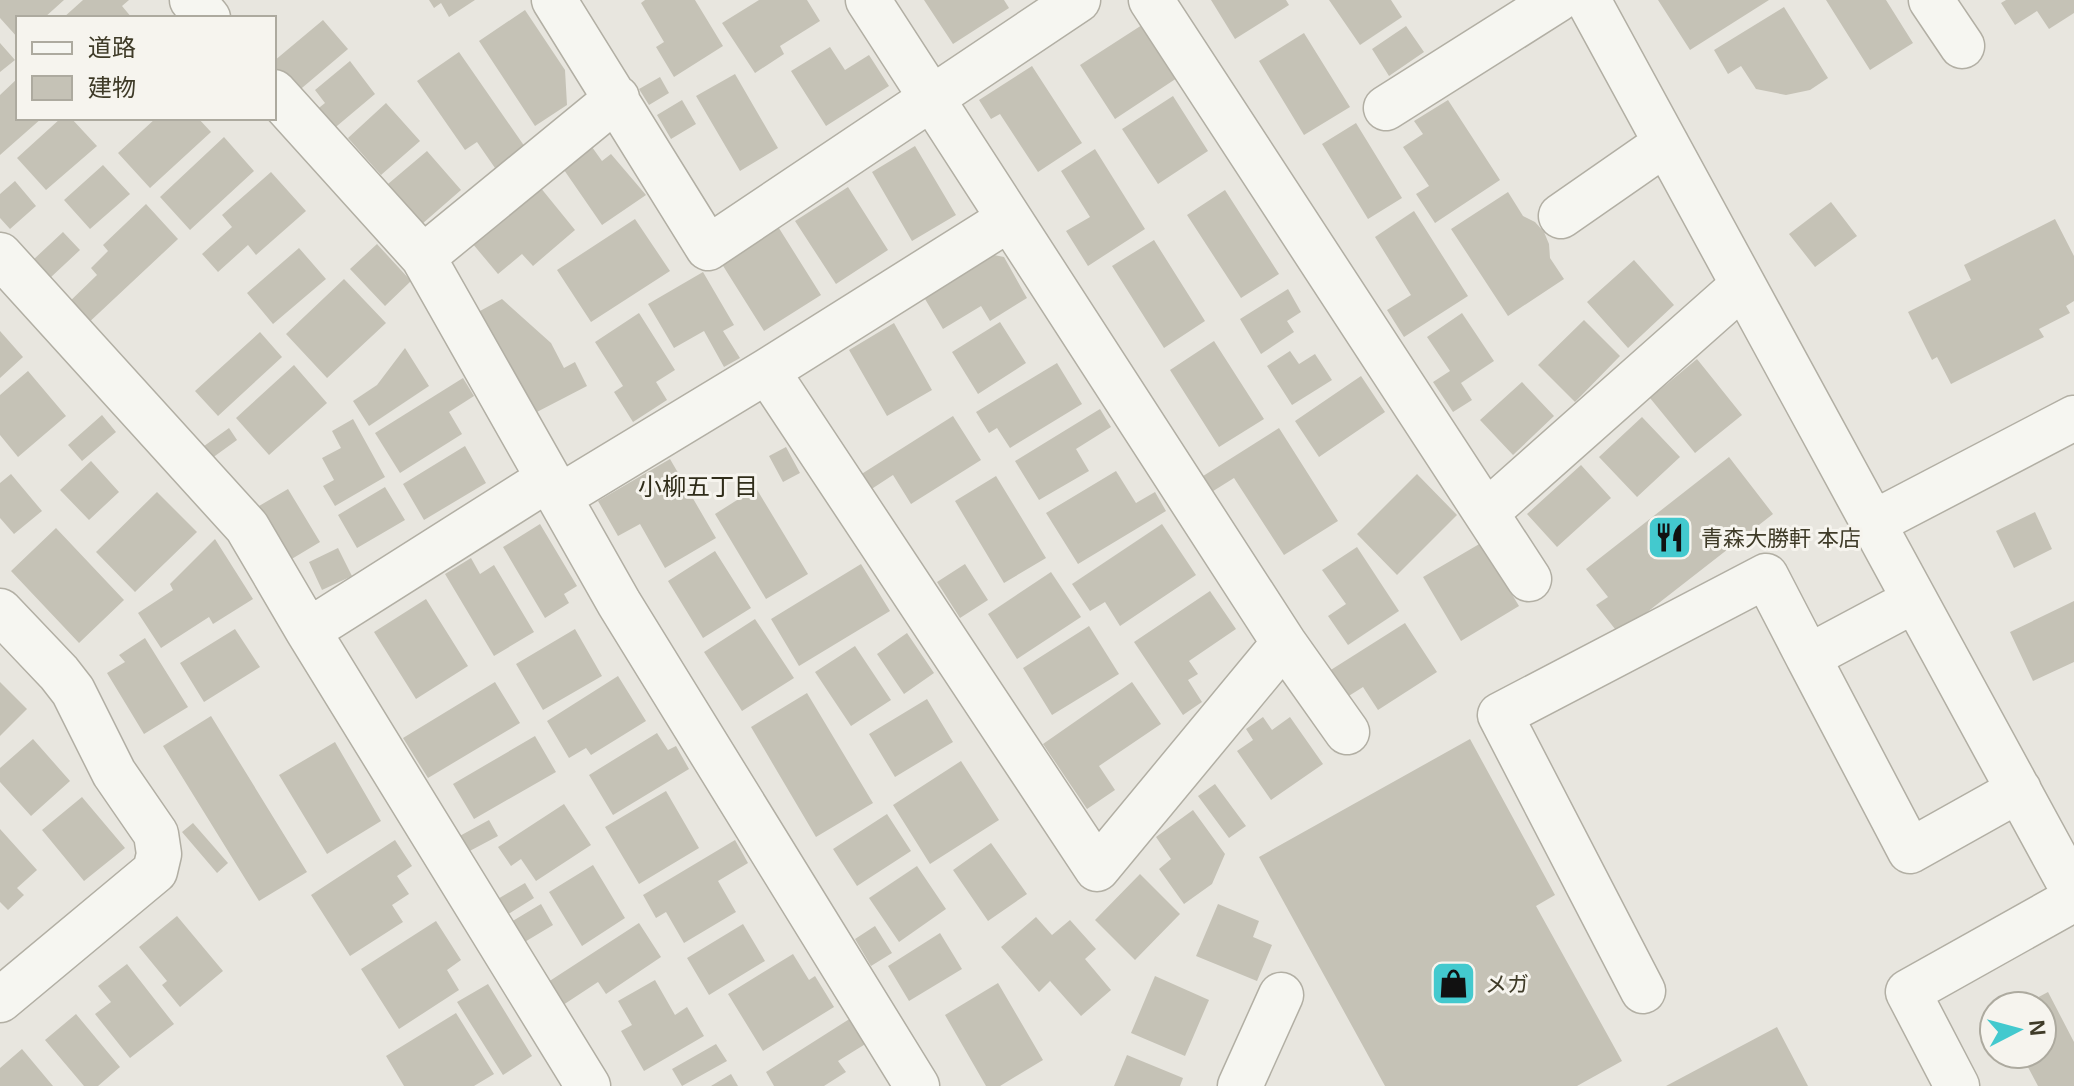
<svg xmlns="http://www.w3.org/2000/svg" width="2074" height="1086" font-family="Arial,'Noto Sans JP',sans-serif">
  <rect width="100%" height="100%" fill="#e8e6df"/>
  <path fill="#c5c2b6" d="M0,0H64L44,18H18V38L0,18Z
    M83,0H129L122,6L132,18H63Z
    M429,0H475L449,17L441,3L434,8Z
    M645,0H695L723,46L674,77L656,47L664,42L641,3Z
    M759,0H807L820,21L780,46L784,54L755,73L722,23Z
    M924,0H1004L1009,8L953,44Z
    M1211,0H1286L1289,5L1235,39Z
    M1329,0H1391L1402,17L1360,45Z
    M1658,0H1769L1690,50Z
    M1826,0H1886L1913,43L1870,70Z
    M2006,0H2074V13L2049,29L2037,11L2015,25L2001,3Z
    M1784,7L1828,78L1810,90L1786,95L1756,89L1741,66L1728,74L1714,50Z
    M525,10L565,70L567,105L535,126L479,41Z
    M323,20L348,49L296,93L274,67V61Z
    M1142,25L1177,78L1115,119L1080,65Z
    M1406,26L1424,52L1389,76L1372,49Z
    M1304,33L1350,107L1304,135L1259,61Z
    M0,43L15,60L0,72Z
    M830,47L845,70L869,55L889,86L826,126L791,71Z
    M459,52L525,147L495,168L477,142L465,150L417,81Z
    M350,61L375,94L331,131L315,111L325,103L315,90Z
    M1032,66L1082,143L1038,172L1000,114L991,119L979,100Z
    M735,74L778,148L740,171L696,96Z
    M660,77L669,93L649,105L639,89Z
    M18,78V118H42L0,155V95Z
    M1173,96L1208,151L1158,184L1122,129Z
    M682,100L696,124L671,139L657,115Z
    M1448,100L1500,180L1435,223L1416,194L1429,186L1403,147L1423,134L1414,121Z
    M386,103L420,141L381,175L348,138Z
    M61,118H71L97,146L46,190L17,158Z
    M156,118H198L211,132L150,188L118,153Z
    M1356,123L1402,198L1368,219L1322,144Z
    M224,137L254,171L190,230L160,197Z
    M915,146L956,215L912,241L872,172Z
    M592,147L602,161L611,154L646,195L602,225L562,167Z
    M1095,149L1145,229L1088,266L1066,231L1090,217L1061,171Z
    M427,151L461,190L422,224L388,184Z
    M103,165L130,194L90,229L64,200Z
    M271,172L306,211L256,255L248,245L218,272L202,254L232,227L222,215Z
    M15,181L36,206L10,229L0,218V194Z
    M540,187L575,230L533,266L522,254L498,274L472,243Z
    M848,187L888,250L836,284L795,221Z
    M1225,190L1279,274L1241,298L1187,215Z
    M1508,192L1523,216L1535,222L1544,232L1549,244L1550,258L1564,279L1508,316L1451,229Z
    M1831,202L1857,236L1815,267L1789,234Z
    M146,204L178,239L84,327L65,306L97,275L91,268L108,251L103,245Z
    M1414,211L1468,296L1404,337L1387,310L1411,295L1375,237Z
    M635,219L670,271L591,322L557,270Z
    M2055,219L2074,256V301L2066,306L2070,313L2039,329L2044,337L1951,384L1937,357L1932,360L1908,312L1971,280L1964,265Z
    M777,225L821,295L764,331L720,261Z
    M63,232L80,250L50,278L33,260Z
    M1154,240L1205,321L1164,348L1112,266Z
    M377,244L411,281L385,306L350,269Z
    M299,248L326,279L273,324L247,293Z
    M989,254L1004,257L1027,298L990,321L981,306L943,329L922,294Z
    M1634,260L1674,305L1628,348L1587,302Z
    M703,272L734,325L723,331L740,358L724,367L704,331L674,348L648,304Z
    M344,279L386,323L327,378L286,334Z
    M1288,289L1301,312L1287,321L1294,332L1261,354L1240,319Z
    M502,299L551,343L564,368L575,362L587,386L533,414L480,311Z
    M639,313L675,370L656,382L667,400L633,422L614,392L623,386L595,342Z
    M1462,313L1494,361L1461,383L1472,400L1453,412L1433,382L1450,371L1427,337Z
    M1584,320L1620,356L1575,402L1538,365Z
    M1000,322L1026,363L978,394L952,352Z
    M894,323L932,390L887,416L849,350Z
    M0,331L23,357L0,378Z
    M260,332L282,357L218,416L195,391Z
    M1214,341L1264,419L1219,447L1170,370Z
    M405,348L429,386L369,426L353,401L377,385Z
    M1290,351L1299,364L1315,354L1332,380L1292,405L1267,366Z
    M1697,359L1742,415L1695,453L1650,398Z
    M1057,363L1082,404L1010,448L997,428L989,433L976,412Z
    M294,365L327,403L269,455L236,418Z
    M28,371L66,416L18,457L0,435V395Z
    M1361,376L1385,412L1319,457L1295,421Z
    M463,378L474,396L449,412L462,434L400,473L375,433Z
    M1522,382L1554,416L1513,455L1480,420Z
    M1100,409L1111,427L1076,449L1089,471L1039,500L1015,461Z
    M102,415L116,432L82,461L68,445Z
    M953,416L981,460L911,504L893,475L870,490L860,475Z
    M1642,417L1680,457L1637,497L1599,457Z
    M353,419L385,477L335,506L323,486L334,480L322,458L341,448L332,431Z
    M229,428L237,440L208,461L200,449Z
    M1279,428L1338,521L1284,555L1234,478L1210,493L1200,478Z
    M465,446L486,483L424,520L403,484Z
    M786,447L800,473L783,482L769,456Z
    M1729,457L1773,514L1619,634L1596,605L1608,597L1586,569Z
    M670,459L716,538L665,568L640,524L618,536L598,501Z
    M91,461L119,492L89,520L60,490Z
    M1581,465L1611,498L1557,547L1527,514Z
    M1116,471L1136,503L1155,492L1166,511L1078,564L1046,513Z
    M11,474L42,511L14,534L0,518V483Z
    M1417,474L1457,515L1397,575L1357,534Z
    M996,476L1046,558L1004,583L955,501Z
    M385,487L405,520L357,548L338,515Z
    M756,488L808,574L766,599L715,514Z
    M288,489L320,542L290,560L259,506Z
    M157,492L197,532L135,592L96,552Z
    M2035,512L2052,549L2014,568L1996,531Z
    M540,524L577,586L564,594L569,603L545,618L503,547Z
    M1162,524L1196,575L1120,626L1105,602L1090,611L1072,584Z
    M56,528L124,600L79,643L11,571Z
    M215,539L253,599L213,624L209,617L161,648L138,613L173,590L170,584Z
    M1481,543L1519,606L1461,641L1423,577Z
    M1357,547L1399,611L1348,645L1328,616L1346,604L1322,570Z
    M338,548L352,576L322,590L309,562Z
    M715,551L751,608L703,638L668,581Z
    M471,558L480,574L494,565L534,632L494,656L445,574Z
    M861,564L890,611L799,666L771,619Z
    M965,564L988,600L960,618L937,582Z
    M1051,572L1081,617L1017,659L988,614Z
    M1210,591L1236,629L1189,661L1198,674L1188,680L1202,702L1183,715L1134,642Z
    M426,599L468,666L416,699L374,632Z
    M2074,601V662L2033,681L2010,632Z
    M755,619L794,678L742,711L704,652Z
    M1405,623L1437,672L1378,710L1363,687L1344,699L1326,673Z
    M1089,626L1119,674L1052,715L1023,668Z
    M235,629L260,667L204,702L180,663Z
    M575,629L602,676L543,710L516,664Z
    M907,633L934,673L904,694L877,654Z
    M145,638L188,707L144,734L107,673L125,662L119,655Z
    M855,646L891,700L851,726L815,672Z
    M618,676L646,721L591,755L586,748L569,758L547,721Z
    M0,682L27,709L0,736Z
    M495,682L520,723L428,778L403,738Z
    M1132,682L1161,724L1099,766L1115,790L1087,809L1043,744Z
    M807,693L873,803L816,837L751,727Z
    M927,699L953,742L895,777L869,734Z
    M211,716L307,872L259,901L163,746Z
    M1263,717L1272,730L1290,717L1323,764L1271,800L1237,751L1253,740L1246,729Z
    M657,733L668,750L676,746L689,769L613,815L589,775Z
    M535,736L556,772L474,819L453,784Z
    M33,739L70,781L31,816L0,782V768Z
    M1470,739L1555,895L1536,906L1622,1061L1577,1086H1385L1259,857Z
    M335,742L381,821L327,854L279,775Z
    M961,761L999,820L930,864L893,805Z
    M1215,784L1246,826L1229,838L1198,796Z
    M666,791L699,848L639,884L605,827Z
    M82,797L125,848L84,881L42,830Z
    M564,804L591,845L536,881L521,859L511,866L498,847Z
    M1193,810L1225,854L1212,884L1184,904L1159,869L1171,859L1156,837Z
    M887,814L911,851L857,886L833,849Z
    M489,820L498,836L464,854L456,838Z
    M193,823L228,863L217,873L182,832Z
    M0,829L37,870L17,888L24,895L8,910L0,902Z
    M395,840L412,866L397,876L409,894L392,905L403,922L350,956L311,895Z
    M735,840L748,863L718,881L736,912L684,943L666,912L656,918L643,895Z
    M991,843L1027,894L988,921L953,870Z
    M593,865L625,918L582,946L549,892Z
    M917,866L946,909L899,942L869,898Z
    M1140,874L1180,914L1135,960L1095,920Z
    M525,883L534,898L505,916L496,900Z
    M541,904L553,925L523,943L511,922Z
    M1218,904L1259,921L1253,937L1272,945L1257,981L1196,956Z
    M177,916L223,971L180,1007L162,985L167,981L139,947Z
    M1036,917L1052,935L1070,920L1096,949L1085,959L1111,990L1081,1016L1050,981L1039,992L1001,947Z
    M436,921L461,960L447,970L459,990L399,1029L361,969Z
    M639,923L661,957L606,994L598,982L560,1007L545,984Z
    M743,924L765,961L709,995L687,958Z
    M875,926L892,953L871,966L855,939Z
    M940,933L962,969L909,1001L888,966Z
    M793,954L809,980L815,976L834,1007L763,1051L728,994Z
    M127,964L174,1024L130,1058L95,1014L111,1002L98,986Z
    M1155,976L1209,1000L1185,1056L1131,1033Z
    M655,980L675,1015L687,1007L704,1036L644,1071L621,1031L632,1025L618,1001Z
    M998,983L1043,1060L1000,1086H986L945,1015Z
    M488,984L532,1056L503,1075L457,1002Z
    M2048,992L2074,1042V1086H2038L2021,1054H2042V1006H2022Z
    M456,1013L494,1074L474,1086H404L386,1056Z
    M76,1014L120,1067L98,1086H84L45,1040Z
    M851,1018L867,1043L838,1061L846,1072L824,1086H774L766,1072Z
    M1777,1027L1808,1086H1666Z
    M716,1044L727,1061L682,1086L672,1069Z
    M22,1049L53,1086H0V1068Z
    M1127,1055L1183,1078L1180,1086H1114Z
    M731,1074L738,1086H711Z"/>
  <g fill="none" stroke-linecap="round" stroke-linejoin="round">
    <defs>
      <path id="minor" d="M192,0L208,18
        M554,0L708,248L1078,0
        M868,0L1284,643L1347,732
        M1151,0L1529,579
        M1588,0L2074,892
        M1931,0L1962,46
        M274,92L423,257L619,603L917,1086
        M1386,108L1557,0
        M1561,216L1666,143
        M0,255L247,527L308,631L588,1086
        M423,257L617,98
        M767,371L1097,869L1284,643
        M559,497L767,371L1009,219
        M1487,512L1743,285
        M1873,523L2074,418
        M0,611L59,673L73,691L114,773L156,834L159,854L155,871L0,1000
        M308,631L548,479
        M1808,657L1910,851L2019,790
        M1643,991L1500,715L1766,576L1808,657L1915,600
        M1240,1086L1281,995
        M1957,1086L1908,992L2074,899"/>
    </defs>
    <use href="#minor" stroke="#b2afa4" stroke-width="47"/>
    <use href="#minor" stroke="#f6f6f1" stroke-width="44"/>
  </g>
  <defs>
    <symbol id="restaurant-square" viewBox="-11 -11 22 22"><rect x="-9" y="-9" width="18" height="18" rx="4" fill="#43c9ce" stroke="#f6f4ee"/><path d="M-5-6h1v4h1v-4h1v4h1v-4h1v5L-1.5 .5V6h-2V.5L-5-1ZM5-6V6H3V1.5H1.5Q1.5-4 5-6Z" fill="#111"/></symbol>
    <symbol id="shop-square" viewBox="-11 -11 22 22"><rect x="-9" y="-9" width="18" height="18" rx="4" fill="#43c9ce" stroke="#f6f4ee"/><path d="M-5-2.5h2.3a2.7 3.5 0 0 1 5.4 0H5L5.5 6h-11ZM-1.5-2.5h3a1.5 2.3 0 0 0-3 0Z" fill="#111"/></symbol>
  </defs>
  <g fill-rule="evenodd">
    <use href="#restaurant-square" x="1644" y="512" width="51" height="51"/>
    <use href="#shop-square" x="1428" y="958" width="51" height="51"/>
  </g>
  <g text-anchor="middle" stroke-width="6" stroke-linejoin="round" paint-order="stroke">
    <g font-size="22" fill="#3f3b28" stroke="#f6f4ee" text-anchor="start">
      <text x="1701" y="546">青森大勝軒 本店</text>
      <text x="1485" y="992">メガ</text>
    </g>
    <g font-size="24" fill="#302d1a" stroke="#f6f4ee">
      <text x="698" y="495">小柳五丁目</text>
    </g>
  </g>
  <rect x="16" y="16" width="260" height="104" fill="#f6f4ee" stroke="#adaa9f" stroke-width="2"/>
  <rect x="32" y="42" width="40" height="12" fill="#f6f6f1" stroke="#adaa9f" stroke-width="2"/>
  <text x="88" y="56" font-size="24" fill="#3f3b28">道路</text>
  <rect x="32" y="76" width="40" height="24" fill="#c5c2b6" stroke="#adaa9f" stroke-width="2"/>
  <text x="88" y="96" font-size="24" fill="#3f3b28">建物</text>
  <g transform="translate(2018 1030) rotate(84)"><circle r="38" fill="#f6f4ee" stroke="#adaa9f" stroke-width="2"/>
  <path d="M0-6L14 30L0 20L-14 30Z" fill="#43c9ce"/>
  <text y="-12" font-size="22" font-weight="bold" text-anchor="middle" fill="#3f3b28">N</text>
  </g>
</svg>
